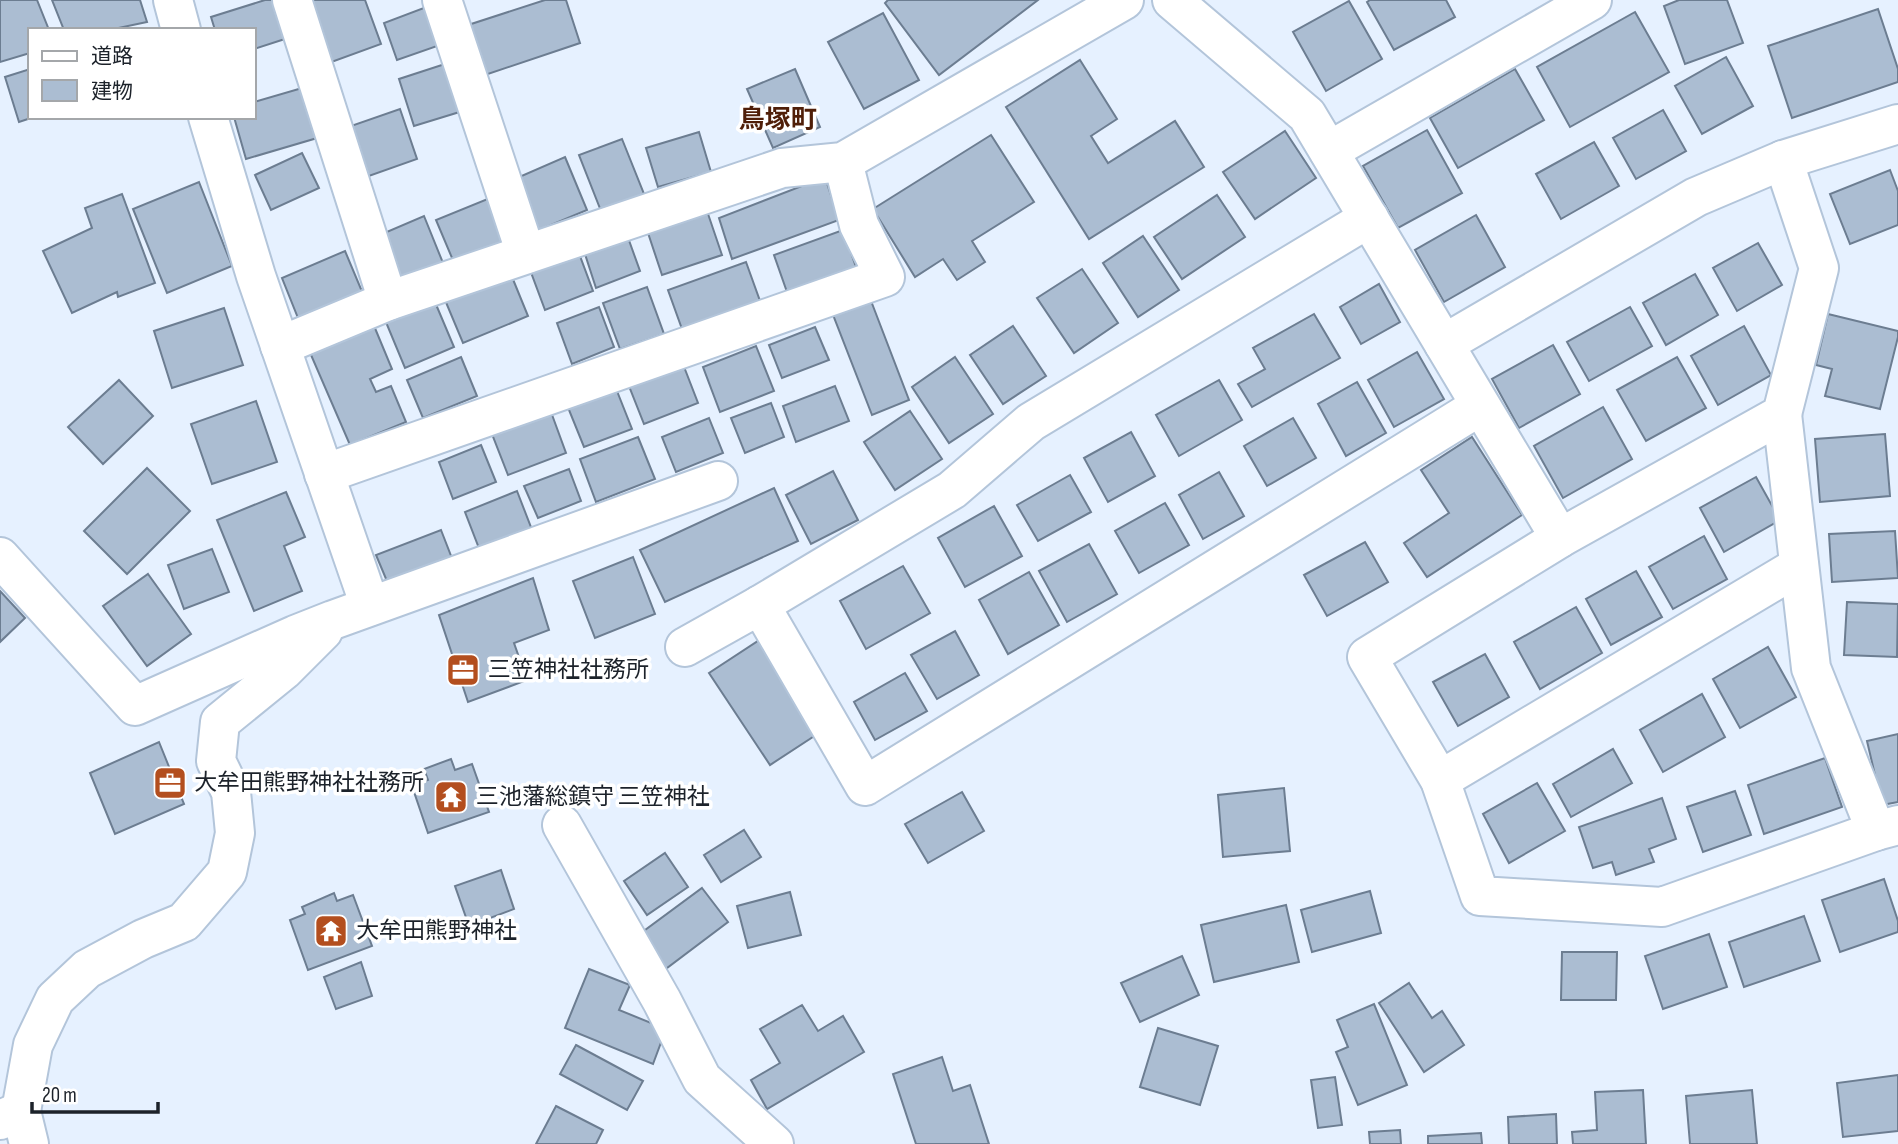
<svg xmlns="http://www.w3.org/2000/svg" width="1898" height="1144" viewBox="0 0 1898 1144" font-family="'Sofia Sans Condensed','Noto Sans JP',sans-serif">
<rect width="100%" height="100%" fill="#e6f1ff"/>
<g fill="#abbdd2" stroke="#6c7d91" stroke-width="2">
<polygon points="0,0 37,0 49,30 30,30 30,53 0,62"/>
<polygon points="52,0 140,0 147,22 109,30 64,30"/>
<polygon points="265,0 279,0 291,37 254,49 254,30 215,30 211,17"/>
<polygon points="302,0 365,0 381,44 326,64"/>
<polygon points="545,0 566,0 580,43 479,77 462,27"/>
<polygon points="888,0 1038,0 939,75 885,3"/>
<polygon points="1370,0 1446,0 1455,17 1394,50 1367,2"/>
<polygon points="1679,0 1727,0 1743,43 1685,64 1664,6"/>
<polygon points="1349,1 1382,59 1326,91 1293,32"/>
<polygon points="429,6 443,44 397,60 384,23"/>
<polygon points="1878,9 1898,69 1898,82 1792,118 1768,46"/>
<polygon points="1635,12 1669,72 1570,127 1537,67"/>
<polygon points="883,13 919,80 864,109 828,42"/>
<polygon points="1726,57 1753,106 1702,134 1675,86"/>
<polygon points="1080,60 1117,119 1091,136 1108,163 1175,121 1204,167 1089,239 1006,107"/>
<polygon points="451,62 466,110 414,126 399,79"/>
<polygon points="30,69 30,117 34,117 19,122 5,77"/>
<polygon points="795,69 820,127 773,148 747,89"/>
<polygon points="1515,69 1544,120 1458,168 1430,118"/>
<polygon points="309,86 324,136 246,159 234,117 254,117 254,102"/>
<polygon points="400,109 417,159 366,177 348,127"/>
<polygon points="1663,110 1686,151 1636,179 1613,138"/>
<polygon points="1427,130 1462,193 1398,228 1363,166"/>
<polygon points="1285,131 1316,178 1255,219 1223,172"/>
<polygon points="699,132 711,172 658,187 646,148"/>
<polygon points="991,135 1034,202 972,241 985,262 957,280 943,259 915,277 873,209"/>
<polygon points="622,139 644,194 601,211 579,155"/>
<polygon points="1594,142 1619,186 1561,219 1536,174"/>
<polygon points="302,153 319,188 271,210 255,175"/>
<polygon points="565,157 587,210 532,233 510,181"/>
<polygon points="1890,170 1898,191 1898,225 1850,244 1830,194"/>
<polygon points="825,177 839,220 732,259 719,218"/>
<polygon points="199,182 232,266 167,293 133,209"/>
<polygon points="122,194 155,283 118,297 117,292 72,313 43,251 92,228 85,208"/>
<polygon points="1217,195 1245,237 1182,279 1154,237"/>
<polygon points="490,198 508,243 455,265 436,220"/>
<polygon points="706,208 722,255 662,275 646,227"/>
<polygon points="1476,215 1505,267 1444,302 1415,250"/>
<polygon points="424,216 443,263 395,283 375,237"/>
<polygon points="843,230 856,267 787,292 774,255"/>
<polygon points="626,232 640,271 596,288 583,248"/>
<polygon points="1143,236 1179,290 1138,317 1103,263"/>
<polygon points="1758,243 1782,285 1737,311 1713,268"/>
<polygon points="577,248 593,291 545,310 529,267"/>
<polygon points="345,251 366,301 302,328 282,278"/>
<polygon points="746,262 760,301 682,329 668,290"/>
<polygon points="1082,269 1118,323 1074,353 1037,298"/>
<polygon points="510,272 528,316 463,343 445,300"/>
<polygon points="1695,274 1718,315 1666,345 1643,303"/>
<polygon points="1379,284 1400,322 1361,344 1340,307"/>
<polygon points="647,287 664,334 620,349 603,303"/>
<polygon points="868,293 909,400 872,415 830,307"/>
<polygon points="432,295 454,347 405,368 383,315"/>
<polygon points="599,307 614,347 572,364 557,323"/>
<polygon points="1630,307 1652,346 1589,381 1567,342"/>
<polygon points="224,308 243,365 172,388 154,331"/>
<polygon points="1314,314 1340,358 1252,407 1238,384 1265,369 1253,348"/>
<polygon points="1828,314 1898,331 1898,337 1880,409 1825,396 1832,369 1816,365"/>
<polygon points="372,321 392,369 370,379 376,392 391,386 406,422 350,445 308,348"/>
<polygon points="1013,326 1046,376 1003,404 970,355"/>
<polygon points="1744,326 1771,375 1718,405 1691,356"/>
<polygon points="815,327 829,360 782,378 769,345"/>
<polygon points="1553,345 1580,394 1519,428 1492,379"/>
<polygon points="756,346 774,391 720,412 703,367"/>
<polygon points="1417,352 1444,399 1394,427 1368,380"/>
<polygon points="461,357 477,396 423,418 407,380"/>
<polygon points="955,357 993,414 949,443 912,387"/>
<polygon points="1677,357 1706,408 1646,441 1617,390"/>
<polygon points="681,359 698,403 644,424 627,381"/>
<polygon points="119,380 153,416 103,464 68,427"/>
<polygon points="1219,380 1242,420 1179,456 1156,415"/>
<polygon points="1357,382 1386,433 1346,456 1318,404"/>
<polygon points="615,386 632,429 584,447 567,405"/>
<polygon points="835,386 849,421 796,442 783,406"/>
<polygon points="256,401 277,462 212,484 191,424"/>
<polygon points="771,403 784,437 745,453 731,418"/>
<polygon points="1603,407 1632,459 1563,498 1534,446"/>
<polygon points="910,411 942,459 895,490 864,442"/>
<polygon points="551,412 566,453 508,475 492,434"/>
<polygon points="709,418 723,453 676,472 662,437"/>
<polygon points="1293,418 1316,458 1267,486 1244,446"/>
<polygon points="1131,432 1155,476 1108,502 1084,458"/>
<polygon points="1885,434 1890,496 1820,502 1815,439"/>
<polygon points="638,437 655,479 596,502 580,459"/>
<polygon points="1472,437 1522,515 1427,577 1404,543 1449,513 1421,470"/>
<polygon points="481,445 496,482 453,499 439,462"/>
<polygon points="147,468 190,511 127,574 84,531"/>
<polygon points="569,469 581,501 538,518 524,486"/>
<polygon points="833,471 858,520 811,544 786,495"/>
<polygon points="1219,472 1244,516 1203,539 1179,495"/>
<polygon points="1070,475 1091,512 1038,541 1017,505"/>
<polygon points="1756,477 1780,520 1724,552 1700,508"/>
<polygon points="774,488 798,541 665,602 640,550"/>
<polygon points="517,491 534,535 482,556 465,512"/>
<polygon points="286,492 305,537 284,546 302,591 254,611 217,520"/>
<polygon points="1165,503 1189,545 1139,573 1115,531"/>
<polygon points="994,506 1022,556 965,587 938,538"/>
<polygon points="441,530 453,561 389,586 376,555"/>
<polygon points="1895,531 1898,578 1832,582 1829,534"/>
<polygon points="1704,536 1727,579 1673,609 1649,567"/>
<polygon points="1365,542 1388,582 1327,616 1304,575"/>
<polygon points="1089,544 1117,594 1067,622 1039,571"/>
<polygon points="212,549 229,592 184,609 168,565"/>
<polygon points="633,557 655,614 595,638 573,581"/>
<polygon points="903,566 930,613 866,649 840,601"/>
<polygon points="1636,571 1662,617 1611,645 1586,599"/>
<polygon points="1029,572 1059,625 1008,654 979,600"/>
<polygon points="148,574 191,634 147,666 103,606"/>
<polygon points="533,578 549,630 514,643 527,680 468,702 439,615"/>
<polygon points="0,591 25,618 0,642"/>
<polygon points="1847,602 1898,604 1897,657 1844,655"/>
<polygon points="1576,607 1602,653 1540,689 1514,642"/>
<polygon points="955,631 979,675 937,699 911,655"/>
<polygon points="761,639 822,731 770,765 709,673"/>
<polygon points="1768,647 1796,697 1740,728 1713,679"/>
<polygon points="1485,654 1509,697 1458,726 1433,682"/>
<polygon points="905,673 927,711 875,740 854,702"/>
<polygon points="1702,694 1725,737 1663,772 1640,730"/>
<polygon points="1898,734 1898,802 1882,805 1867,741"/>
<polygon points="159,742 184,804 115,834 90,773"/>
<polygon points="1613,749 1632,783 1571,817 1553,784"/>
<polygon points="1825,758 1842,807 1764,834 1748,785"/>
<polygon points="451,759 455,770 472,764 489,812 428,833 412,786 428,780 424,769"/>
<polygon points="1537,783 1565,831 1509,863 1483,814"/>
<polygon points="1284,788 1290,851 1223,857 1218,795"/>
<polygon points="1735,791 1751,835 1703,852 1687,807"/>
<polygon points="962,792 984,831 928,863 905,824"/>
<polygon points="1662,798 1676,839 1649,849 1654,862 1616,875 1612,862 1593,868 1579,827"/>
<polygon points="744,830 761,857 721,882 704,855"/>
<polygon points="665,853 688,887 647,915 624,881"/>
<polygon points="501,870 514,909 469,926 455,886"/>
<polygon points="1884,879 1898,921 1898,932 1840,952 1822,900"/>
<polygon points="702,888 728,922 663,971 637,936"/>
<polygon points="1370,891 1381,933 1312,952 1301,910"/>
<polygon points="790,892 801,935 748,948 737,906"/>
<polygon points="334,893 337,901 353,895 372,946 308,970 290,920 305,914 302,907"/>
<polygon points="1286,905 1299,962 1214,982 1201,925"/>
<polygon points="1804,916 1820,961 1744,987 1729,942"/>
<polygon points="1709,934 1727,987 1663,1009 1645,956"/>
<polygon points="1562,952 1617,952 1616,1000 1561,1000"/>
<polygon points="1182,956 1199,995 1140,1022 1121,983"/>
<polygon points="361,962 372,996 336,1009 324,977"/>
<polygon points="589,969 630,985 619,1010 666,1029 653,1064 565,1028"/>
<polygon points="1409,983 1432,1018 1442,1011 1464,1045 1424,1072 1379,1003"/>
<polygon points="1374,1004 1407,1085 1358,1105 1336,1052 1348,1047 1337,1020"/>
<polygon points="802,1005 818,1031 843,1016 864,1052 767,1109 751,1080 780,1063 760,1029"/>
<polygon points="1158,1028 1218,1046 1200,1105 1140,1087"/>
<polygon points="576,1045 643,1081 627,1110 560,1074"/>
<polygon points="942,1057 953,1091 970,1085 989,1144 916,1144 893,1074"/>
<polygon points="1898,1075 1898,1131 1843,1137 1837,1083"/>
<polygon points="1335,1077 1342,1125 1318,1128 1311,1080"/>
<polygon points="1643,1090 1646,1144 1573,1144 1572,1132 1597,1130 1595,1092"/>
<polygon points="1752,1090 1757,1144 1690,1144 1686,1096"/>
<polygon points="556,1106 603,1130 596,1144 536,1144"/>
<polygon points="1556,1114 1557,1144 1509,1144 1508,1117"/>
<polygon points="1400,1130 1401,1144 1370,1144 1369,1132"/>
<polygon points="1481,1133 1482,1144 1428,1144 1428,1136"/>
</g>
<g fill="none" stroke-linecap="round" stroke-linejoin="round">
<defs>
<g id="minor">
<polyline points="173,0 181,30"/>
<polyline points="292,0 388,301"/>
<polyline points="442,0 526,254"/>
<polyline points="1172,0 1307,115 1560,538"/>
<polyline points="208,117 256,276 370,606"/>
<polyline points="1898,124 1783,160 1819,268 1782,414 1560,538 1367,657 1440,780 1480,896 1662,907 1876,831 1898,825"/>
<polyline points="1329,151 1592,0"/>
<polyline points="1444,344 1696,197 1783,160"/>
<polyline points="280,346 388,301 782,168 843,162 1124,0"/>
<polyline points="1782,414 1811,668 1876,831"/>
<polyline points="324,474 885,277 859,225 843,162"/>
<polyline points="0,557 135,706 295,635 333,620 718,481"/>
<polyline points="760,605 865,786 1480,406"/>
<polyline points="685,647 760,605 952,490 1031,422 1369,218"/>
<polyline points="1440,780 1799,566"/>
<polyline points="562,825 662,1001 702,1079 774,1144"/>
<polyline points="21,1111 33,1045 55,999 87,969 143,939 184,922 227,872 235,833 231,792 216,761 220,722 284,670 323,631"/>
<polyline points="0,1120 21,1111 29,1144"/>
</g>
</defs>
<use href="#minor" stroke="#b3c5da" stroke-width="42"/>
<use href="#minor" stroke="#fff" stroke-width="38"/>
</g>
<defs>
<symbol id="office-square" viewBox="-11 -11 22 22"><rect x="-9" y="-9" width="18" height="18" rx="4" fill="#b34e1e" stroke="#fff"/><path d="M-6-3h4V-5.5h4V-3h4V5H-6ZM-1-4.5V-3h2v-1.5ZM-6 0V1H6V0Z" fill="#fff"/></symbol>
<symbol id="temple-square" viewBox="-11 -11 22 22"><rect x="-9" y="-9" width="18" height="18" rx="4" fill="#b34e1e" stroke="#fff"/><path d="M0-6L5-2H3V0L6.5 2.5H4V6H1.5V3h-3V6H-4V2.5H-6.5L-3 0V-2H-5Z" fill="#fff"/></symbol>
</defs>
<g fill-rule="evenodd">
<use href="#office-square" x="444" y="651" width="38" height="38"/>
<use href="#office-square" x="151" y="764" width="38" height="38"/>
<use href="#temple-square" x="432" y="778" width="38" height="38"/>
<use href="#temple-square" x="312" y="912" width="38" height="38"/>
</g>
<g text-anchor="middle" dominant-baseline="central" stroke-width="7" stroke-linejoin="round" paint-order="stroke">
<g font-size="23" fill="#1c222a" stroke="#fff" text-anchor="start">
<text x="488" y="670">三笠神社社務所</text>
<text x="194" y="783">大牟田熊野神社社務所</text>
<text x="476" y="797">三池藩総鎮守 三笠神社</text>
<text x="356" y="931">大牟田熊野神社</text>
</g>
<g font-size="26" font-weight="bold" fill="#4f1e08" stroke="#fff">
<text x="778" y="120">鳥塚町</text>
</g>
</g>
<rect x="28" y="28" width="228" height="91" fill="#ffffff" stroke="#a4a7aa" stroke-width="2"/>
<rect x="42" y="51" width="35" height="10" fill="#ffffff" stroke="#a4a7aa" stroke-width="2"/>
<text x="91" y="63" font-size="21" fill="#1c222a">道路</text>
<rect x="42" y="80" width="35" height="21" fill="#abbdd2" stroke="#a4a7aa" stroke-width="2"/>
<text x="91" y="98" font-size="21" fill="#1c222a">建物</text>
<path d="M32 1102v10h126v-10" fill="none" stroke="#1c222a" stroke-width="3.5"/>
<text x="42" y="1102" font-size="21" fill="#1c222a" stroke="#ffffff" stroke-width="5" paint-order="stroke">20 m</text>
</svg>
